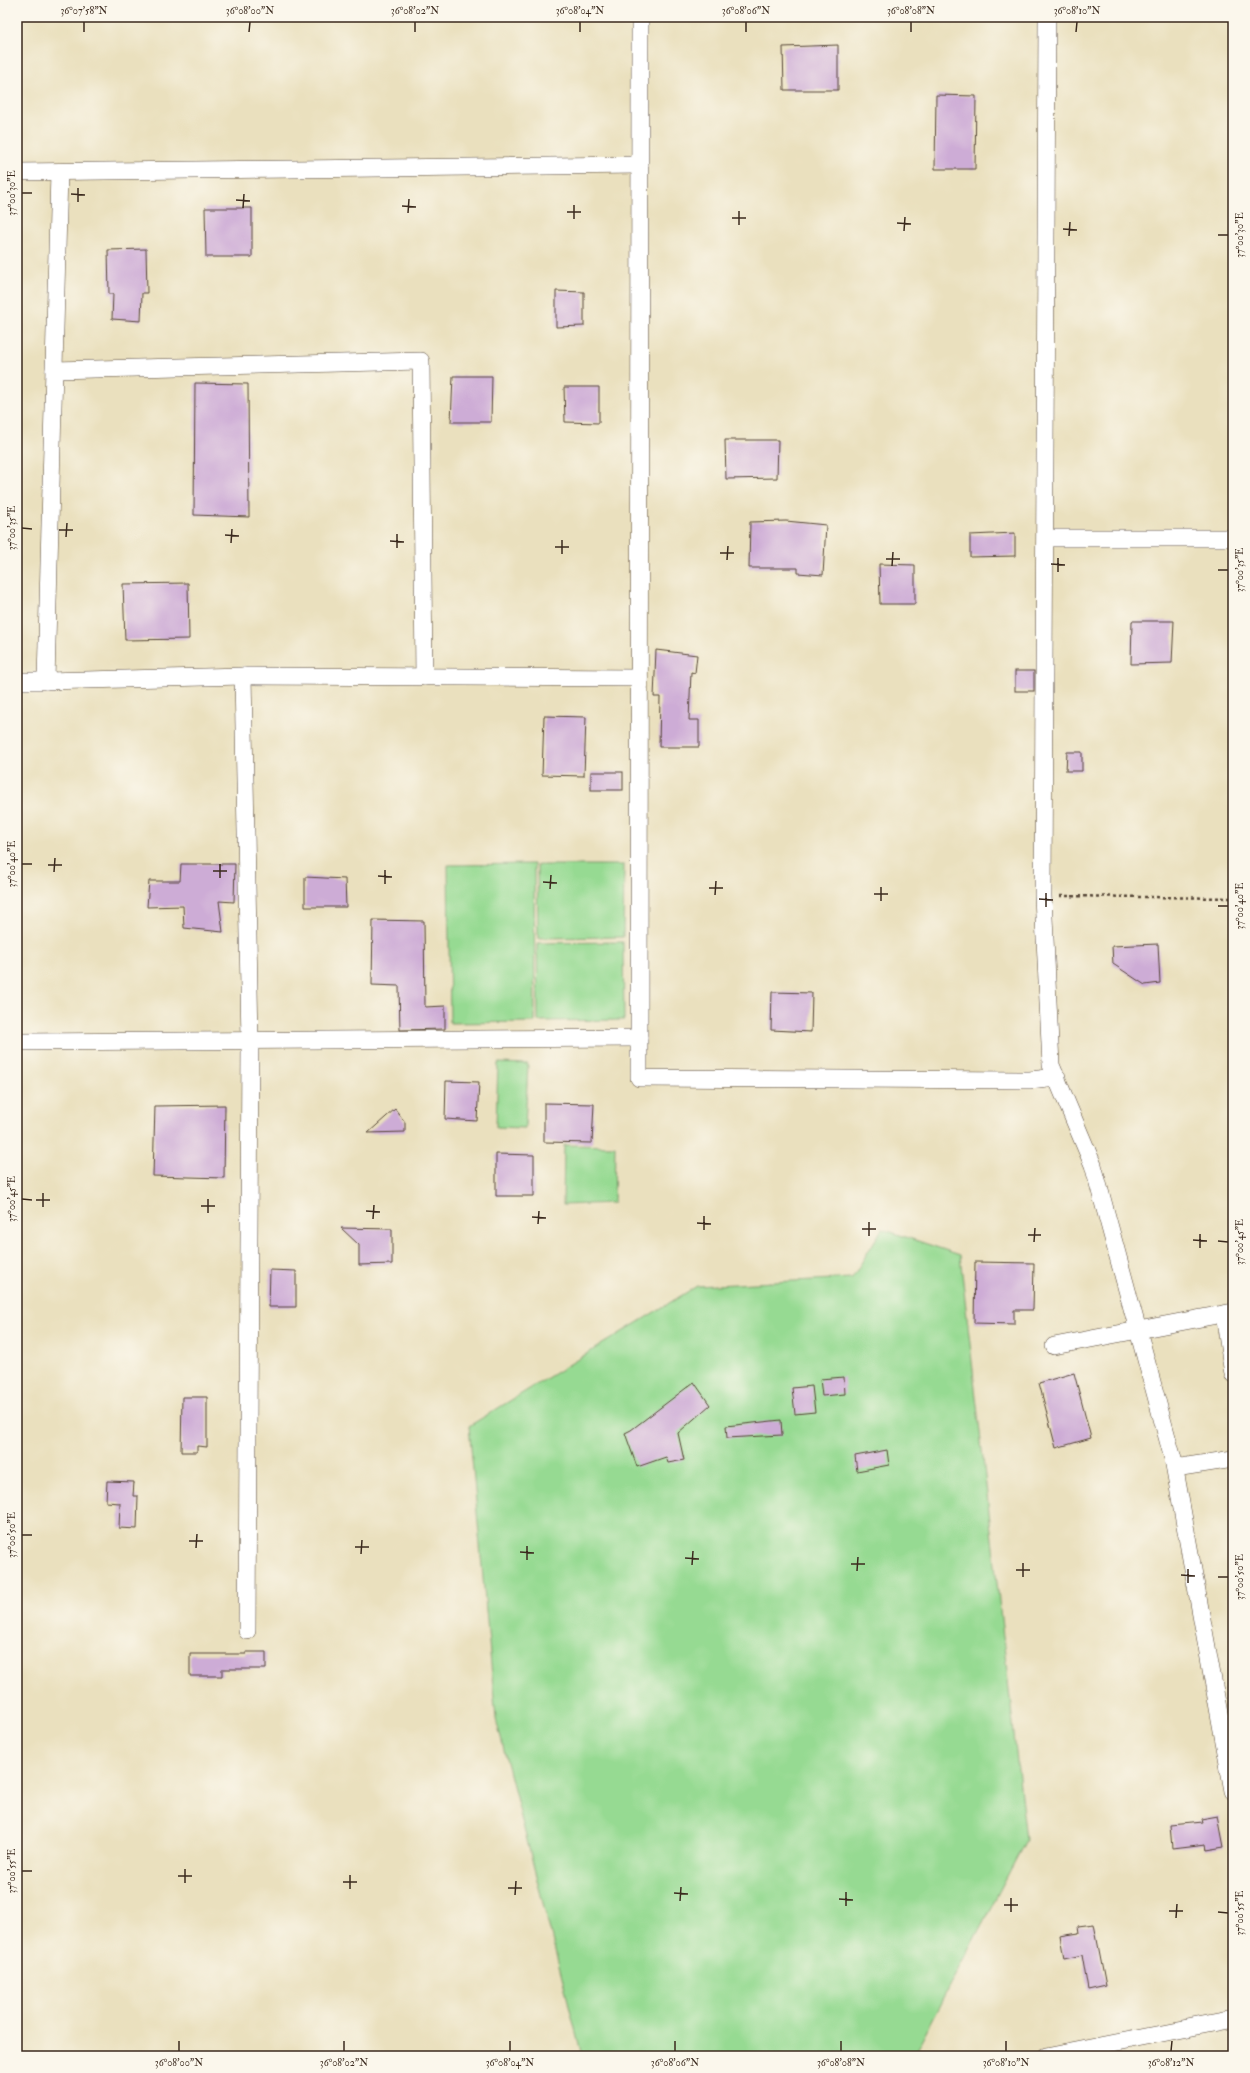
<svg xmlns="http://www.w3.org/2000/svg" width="1250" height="2073" viewBox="0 0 1250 2073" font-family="'IM FELL Double Pica',serif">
<rect width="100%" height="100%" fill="#fbf7ec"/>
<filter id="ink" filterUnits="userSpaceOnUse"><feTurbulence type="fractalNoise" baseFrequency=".025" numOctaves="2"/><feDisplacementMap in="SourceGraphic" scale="8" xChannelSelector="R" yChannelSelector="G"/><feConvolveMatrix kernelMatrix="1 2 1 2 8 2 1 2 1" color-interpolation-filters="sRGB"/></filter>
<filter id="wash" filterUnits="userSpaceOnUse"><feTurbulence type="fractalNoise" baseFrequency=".012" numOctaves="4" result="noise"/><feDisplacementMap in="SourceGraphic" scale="16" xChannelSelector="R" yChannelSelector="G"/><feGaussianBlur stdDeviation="0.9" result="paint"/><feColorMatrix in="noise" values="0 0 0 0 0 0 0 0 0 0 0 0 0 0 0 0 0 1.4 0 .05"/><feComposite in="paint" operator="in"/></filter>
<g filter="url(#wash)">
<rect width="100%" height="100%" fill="#eae0be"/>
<g fill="#96da92" stroke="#688258">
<polygon points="534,864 535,1022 450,1023 448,865"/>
<polygon points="537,865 624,865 623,937 538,938"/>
<polygon points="623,942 624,1020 538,1021 537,943"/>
<polygon points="498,1063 528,1064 525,1128 496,1127"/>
<polygon points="564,1145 615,1146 614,1203 563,1205"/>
<polygon points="882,1229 960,1255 1026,1840 913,2056 582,2056 496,1719 469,1426 697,1286 852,1278"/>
</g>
<g id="blocks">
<g fill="#cdacd6">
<polygon points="838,45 838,90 784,90 783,47"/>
<polygon points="936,95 976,96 975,169 935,169"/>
<polygon points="205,208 252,208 252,257 206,257"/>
<polygon points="146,249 147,293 142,293 141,321 112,319 113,294 109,294 108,250"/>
<polygon points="556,291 584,292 584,326 556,327"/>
<polygon points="453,376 492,376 491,422 451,422"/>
<polygon points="195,383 248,384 249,517 194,515"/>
<polygon points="564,387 599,387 599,423 565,422"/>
<polygon points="725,440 778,440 777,478 726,479"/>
<polygon points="786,521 826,525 823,575 798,573 798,568 749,568 750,522"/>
<polygon points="1015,533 1015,556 970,557 970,535"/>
<polygon points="879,564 915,565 915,604 880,604"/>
<polygon points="188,583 189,639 125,640 123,584"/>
<polygon points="1132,621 1174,621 1172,663 1131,664"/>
<polygon points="656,650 697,655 695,673 691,672 689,720 699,720 699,747 659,747 660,697 654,697"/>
<rect x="1015" y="671" width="19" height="20"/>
<polygon points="544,716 586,717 584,776 542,775"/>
<polygon points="1067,752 1082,752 1082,771 1066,771"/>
<rect x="591" y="772" width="32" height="18"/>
<polygon points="181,864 235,864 234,902 219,901 223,932 184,928 183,906 147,907 149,881 180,881"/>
<polygon points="305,877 345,879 346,907 305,907"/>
<polygon points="373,920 424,921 425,1007 445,1006 445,1029 400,1030 399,986 372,985"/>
<polygon points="1158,944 1160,983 1145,985 1113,964 1112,946"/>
<polygon points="772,992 812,993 811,1032 771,1030"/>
<polygon points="446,1081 479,1082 477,1121 445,1119"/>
<polygon points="544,1103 594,1104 592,1143 544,1142"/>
<polygon points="225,1105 224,1178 153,1176 155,1106"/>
<polygon points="395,1109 405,1122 405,1132 368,1133"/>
<polygon points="496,1154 534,1155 534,1196 496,1196"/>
<polygon points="341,1228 392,1229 392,1264 359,1265 359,1245"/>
<polygon points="975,1262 1034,1263 1033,1310 1014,1310 1014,1324 974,1323"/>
<polygon points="270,1270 296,1271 296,1307 269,1307"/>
<polygon points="1074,1373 1091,1438 1056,1448 1039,1383"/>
<polygon points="844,1377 845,1394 822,1396 820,1379"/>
<polygon points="694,1382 710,1405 678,1433 684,1460 668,1463 666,1457 637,1467 625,1433 631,1430"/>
<polygon points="812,1386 815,1412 795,1414 792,1388"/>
<polygon points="182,1397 207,1397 207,1447 197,1446 197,1452 181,1452"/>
<polygon points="781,1420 782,1435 727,1438 726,1426"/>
<polygon points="887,1450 889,1465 857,1471 855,1456"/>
<polygon points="107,1481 134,1482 133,1496 138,1496 137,1529 119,1528 120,1503 106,1502"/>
<polygon points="246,1652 266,1652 266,1669 222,1669 222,1676 190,1676 190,1654 246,1654"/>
<polygon points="1218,1816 1224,1847 1206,1850 1205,1844 1172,1848 1170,1825 1202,1822 1201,1819"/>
<polygon points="1094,1924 1106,1986 1088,1990 1082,1955 1064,1959 1060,1936 1079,1933 1078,1926"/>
</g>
</g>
</g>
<g filter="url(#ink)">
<use href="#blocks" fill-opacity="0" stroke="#554536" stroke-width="1"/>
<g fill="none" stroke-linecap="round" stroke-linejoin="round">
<defs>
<g id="minor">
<polyline points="640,17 639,1078 1030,1080 1057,1077"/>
<polyline points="1047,17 1043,896 1051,1065 1093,1165 1173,1459 1233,1791"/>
<polyline points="17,172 640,165"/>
<polyline points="59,172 46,681 243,676 639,678"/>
<polyline points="54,370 421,361 424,677"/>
<polyline points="1046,538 1233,538"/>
<polyline points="243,676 250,1040 247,1631"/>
<polyline points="17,681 46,681"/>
<polyline points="17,1042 639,1038"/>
<polyline points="1224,1314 1233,1374"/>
<polyline points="1054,1346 1233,1312"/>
<polyline points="1175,1468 1233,1459"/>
<polyline points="1046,2056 1233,2019"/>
</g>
</defs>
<use href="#minor" stroke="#554536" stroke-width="18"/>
<polyline stroke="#554536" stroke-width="2.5" stroke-dasharray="3 3" stroke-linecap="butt" points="1060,896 1233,898"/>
<use href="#minor" stroke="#fff" stroke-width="17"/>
</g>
</g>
<path fill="none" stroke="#3b2a1e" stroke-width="1.5" d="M84,32V22M249,32L250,22M415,32V22M580,32V22M746,32V22M911,32V22M1076,32L1077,22M22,193H32M71,194L85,195M236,200L250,201M78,202V188M402,206L416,207M243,208L244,194M567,212H581M408,213L409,199M732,218H746M574,219V205M897,223L911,224M739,225V211M1063,229L1077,230M904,231L905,217M1218,235H1228M1069,236L1070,222M22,528L32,529M59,530H73M225,535L239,536M66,537L67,523M390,541L404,542M231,543L232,529M555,547H569M397,548V534M720,553H734M562,554V540M886,559H900M727,560L728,546M1051,564L1065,565M892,566L893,552M1218,570H1228M1058,572V558M22,864H32M48,865H62M213,871H227M54,872L55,858M378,876L392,877M220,878V864M543,882L557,883M385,884V870M709,888H723M550,889L551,875M874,894H888M715,895L716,881M1039,899L1053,900M881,901V887M1218,906H1228M1046,907V893M22,1199L32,1200M36,1200H50M201,1206H215M43,1207V1193M366,1211L380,1212M208,1213V1199M532,1217L546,1218M373,1219L374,1205M697,1223L711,1224M538,1224L539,1211M862,1229H876M704,1230V1216M1028,1235H1041M869,1236V1222M1193,1240L1207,1241M1218,1241L1228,1242M1034,1242L1035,1228M1200,1248V1234M22,1535H32M189,1541H203M355,1547H369M196,1548L197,1534M520,1552L534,1553M361,1554L362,1540M685,1558L699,1559M527,1560V1546M851,1564H865M692,1565L693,1551M1016,1570H1030M857,1571L858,1557M1181,1575L1195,1576M1023,1577V1563M1218,1577H1228M1188,1583V1569M22,1871H32M178,1876H192M343,1882H357M185,1883V1869M508,1888H522M350,1889V1875M674,1893L688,1894M515,1895L516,1881M839,1899L853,1900M680,1901L681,1887M1004,1905H1018M846,1906V1892M1169,1911H1183M1011,1912V1898M1218,1912L1228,1913M1176,1918L1177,1904M179,2051V2041M344,2051V2041M510,2051V2041M675,2051V2041M841,2051V2041M1006,2051V2041M1171,2051L1172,2041"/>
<rect width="1250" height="2073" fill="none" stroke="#fbf7ec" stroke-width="44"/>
<rect x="22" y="22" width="1206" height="2029" fill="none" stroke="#3b2a1e" stroke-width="1.5"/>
<g font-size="10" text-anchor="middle" fill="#3b2a1e">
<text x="84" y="14">36°07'58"N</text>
<text x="250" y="14">36°08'00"N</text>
<text x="415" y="14">36°08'02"N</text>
<text x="580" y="14">36°08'04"N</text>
<text x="746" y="14">36°08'06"N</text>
<text x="911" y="14">36°08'08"N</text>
<text x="1077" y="14">36°08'10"N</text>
<text transform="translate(11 193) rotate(-90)" y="4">37°00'30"E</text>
<text transform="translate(1239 235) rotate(-90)" y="4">37°00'30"E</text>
<text transform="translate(11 528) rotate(-90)" y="4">37°00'35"E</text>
<text transform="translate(1239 570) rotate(-90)" y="4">37°00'35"E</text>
<text transform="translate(11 864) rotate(-90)" y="4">37°00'40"E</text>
<text transform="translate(1239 906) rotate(-90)" y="4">37°00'40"E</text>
<text transform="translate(11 1199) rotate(-90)" y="4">37°00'45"E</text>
<text transform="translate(1239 1242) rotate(-90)" y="4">37°00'45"E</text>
<text transform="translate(11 1535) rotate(-90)" y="4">37°00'50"E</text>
<text transform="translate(1239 1577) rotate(-90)" y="4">37°00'50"E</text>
<text transform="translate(11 1871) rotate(-90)" y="4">37°00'55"E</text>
<text transform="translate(1239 1913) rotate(-90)" y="4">37°00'55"E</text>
<text x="179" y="2066">36°08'00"N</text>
<text x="344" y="2066">36°08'02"N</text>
<text x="510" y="2066">36°08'04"N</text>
<text x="675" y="2066">36°08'06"N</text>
<text x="841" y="2066">36°08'08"N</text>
<text x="1006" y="2066">36°08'10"N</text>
<text x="1171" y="2066">36°08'12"N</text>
</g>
</svg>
